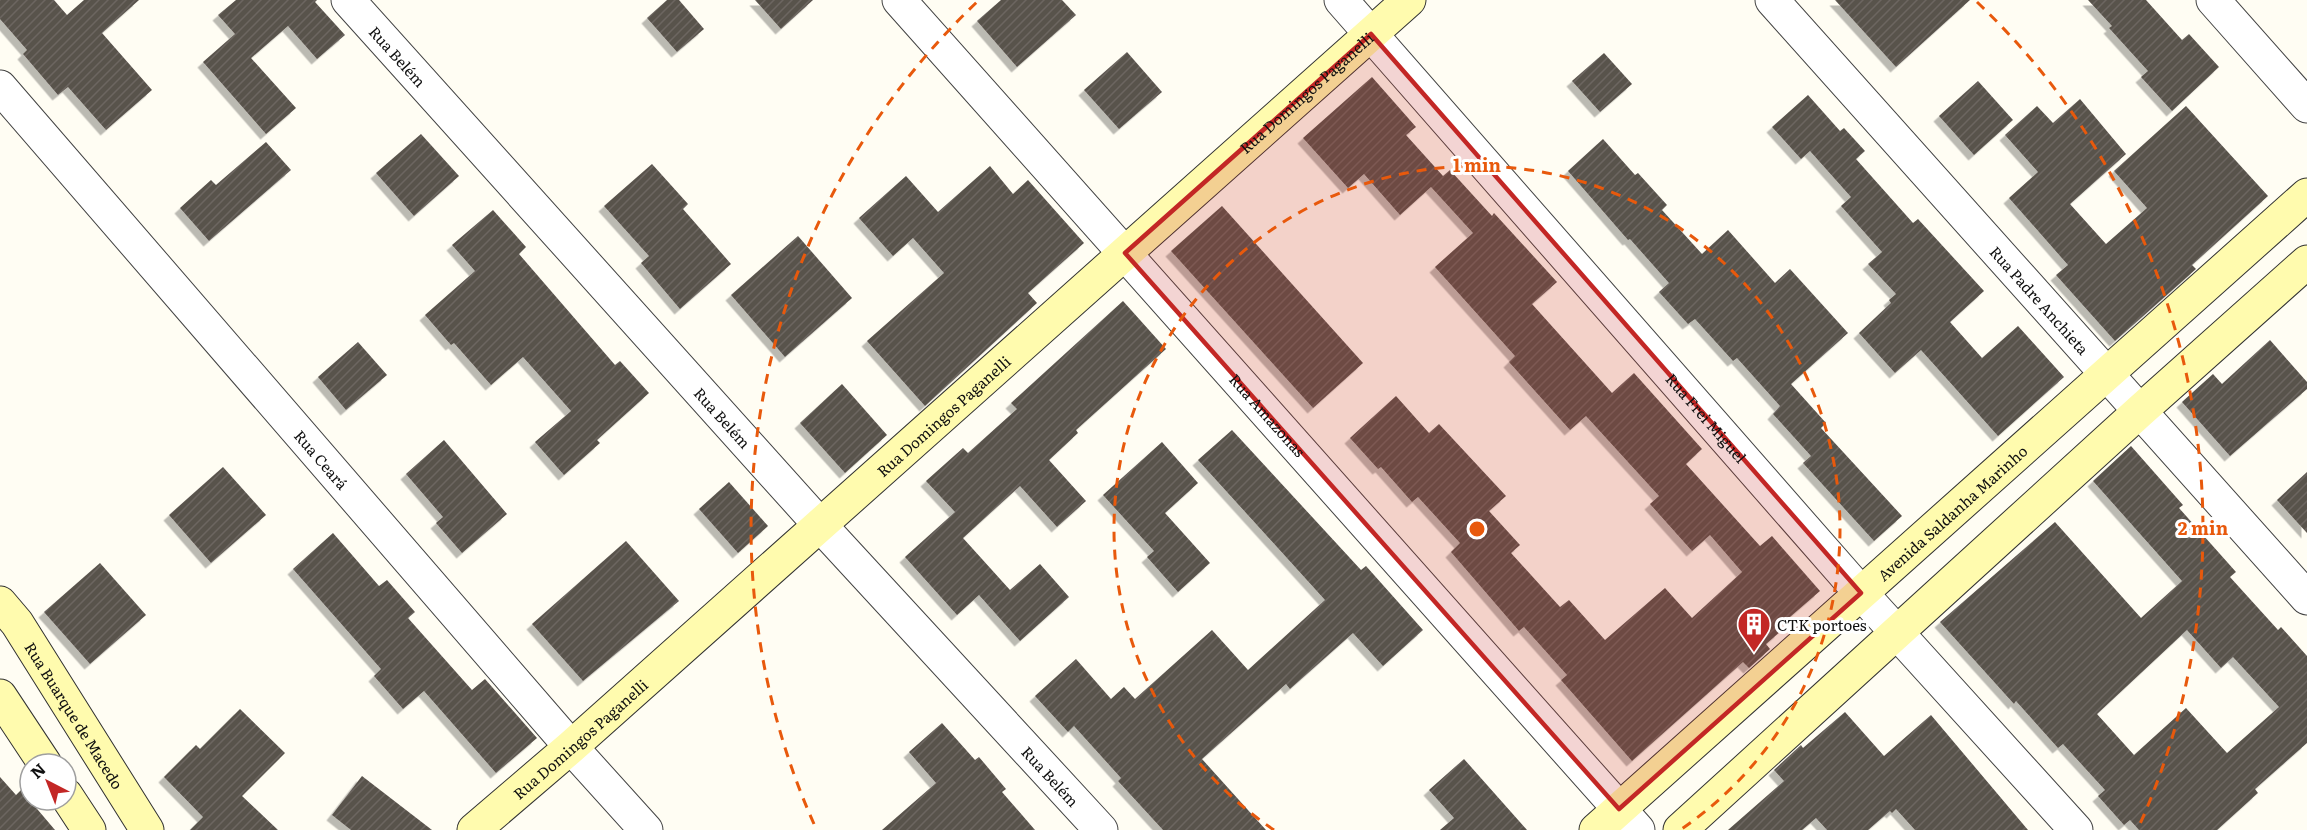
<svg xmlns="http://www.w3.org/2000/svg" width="2307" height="830" viewBox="0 0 2307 830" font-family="Literata,serif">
<defs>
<pattern id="building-hatch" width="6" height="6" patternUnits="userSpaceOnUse" patternTransform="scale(1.5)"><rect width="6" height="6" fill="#59524c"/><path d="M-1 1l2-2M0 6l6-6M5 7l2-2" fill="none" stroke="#6c6661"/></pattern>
<filter id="shadow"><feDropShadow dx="-5.5" dy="5.5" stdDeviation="0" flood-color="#0004"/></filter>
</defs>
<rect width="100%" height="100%" fill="#fffdf3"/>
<g fill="url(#building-hatch)" fill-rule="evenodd" filter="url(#shadow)">
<polygon points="0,0 54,0 67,15 84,0 139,0 102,33 152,90 106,130 68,87 58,95 23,54 27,50 0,19"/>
<polygon points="236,0 317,0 315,2 345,35 317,59 288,26 251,58 296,108 266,134 203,62 235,34 218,15"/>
<polygon points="667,0 679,0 704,29 677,52 647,18"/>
<polygon points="755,0 813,0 781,29"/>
<polygon points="1001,0 1062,0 1076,15 1017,67 977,21"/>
<polygon points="1835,0 1970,0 1896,67"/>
<polygon points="2088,0 2146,0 2182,40 2189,34 2219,67 2172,111 2141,77 2148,71 2109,28 2112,26"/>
<polygon points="1127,52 1162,92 1119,129 1084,90"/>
<polygon points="1604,53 1632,84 1600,112 1572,81"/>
<polygon points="1372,77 1416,127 1406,135 1443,176 1450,170 1492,216 1494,213 1557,282 1532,304 1612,393 1634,373 1702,449 1686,464 1760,546 1772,536 1820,591 1777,628 1780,632 1766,644 1770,649 1749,668 1743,662 1632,761 1561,680 1567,675 1524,627 1519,631 1451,552 1460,543 1418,497 1412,502 1381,467 1378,469 1350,438 1396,396 1429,433 1439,424 1506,496 1489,511 1520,545 1511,553 1560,607 1569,600 1605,640 1665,588 1692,618 1742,572 1710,535 1692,551 1650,504 1659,496 1586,416 1570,430 1509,362 1515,356 1435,267 1473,233 1431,187 1400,215 1364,174 1348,188 1303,138"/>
<polygon points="1978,81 2013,120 1974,155 1939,116"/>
<polygon points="1808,95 1840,131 1844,128 1865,151 1856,159 1913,223 1918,219 1984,291 1950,322 1982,358 2018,326 2064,377 1998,436 1921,350 1895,373 1859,333 1891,303 1889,300 1896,294 1868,264 1882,252 1841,206 1851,197 1810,151 1801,159 1772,127"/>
<polygon points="2080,99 2126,154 2070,204 2106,244 2147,208 2114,171 2186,106 2268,196 2192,265 2196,269 2115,341 2056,275 2068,265 2009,198 2038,172 2005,135 2037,106 2053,123"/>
<polygon points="421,134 459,176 414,216 376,173"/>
<polygon points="1603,139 1635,175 1638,173 1667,205 1662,210 1702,254 1728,230 1775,283 1790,269 1848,333 1791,384 1826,423 1821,428 1902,516 1874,541 1803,463 1811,456 1773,414 1780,406 1737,358 1733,361 1695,319 1688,324 1659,292 1669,283 1630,239 1628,240 1568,171"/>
<polygon points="266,142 291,170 209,241 180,208 211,180 216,185"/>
<polygon points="652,164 688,204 683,209 731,264 680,309 641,263 649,256 604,206"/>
<polygon points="990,166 1013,194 1028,180 1084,243 1028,293 1037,303 925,406 867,341 944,273 913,238 893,256 859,218 906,176 938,212"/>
<polygon points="1222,206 1363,363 1313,408 1171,251"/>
<polygon points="493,210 526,247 519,254 615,365 620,361 649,393 597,440 600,443 564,475 535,442 571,411 523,357 491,385 454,343 451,345 425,315 475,271 452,245"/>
<polygon points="798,236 852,298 785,357 731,295"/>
<polygon points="1123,301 1166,349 1076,430 1078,433 1049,460 1086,501 1057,527 1020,486 963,538 1010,590 1040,564 1069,597 1020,641 979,595 957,615 905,557 955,512 926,481 963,448 968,453 1017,409 1011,403"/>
<polygon points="2270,340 2307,382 2307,389 2230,456 2182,402 2213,374 2222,384"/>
<polygon points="358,342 387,375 346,410 318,377"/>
<polygon points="842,384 887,435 845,473 800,423"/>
<polygon points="1232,430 1361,570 1366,566 1423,630 1383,666 1353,633 1290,689 1286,684 1202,759 1266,830 1163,830 1118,781 1121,778 1074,726 1068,732 1035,696 1076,659 1111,699 1124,687 1135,699 1212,630 1248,670 1325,600 1198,460"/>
<polygon points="444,440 507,514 462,553 436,523 443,517 406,474"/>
<polygon points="1162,442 1198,483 1165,513 1210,563 1178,592 1147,557 1154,551 1103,495"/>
<path d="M2131,446L2183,505L2179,508L2236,572L2230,577L2278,630L2281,627L2307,656V743L2255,789L2258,793L2217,830H2139L2130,820L2124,825L2098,796L2105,790L2063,744L2058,748L2016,701L2014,704L1940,622L2055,522L2141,618L2182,581L2093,481ZM2187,630L2221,668L2233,657L2279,707L2227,753L2186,708L2134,755L2097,714Z"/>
<polygon points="223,467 266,515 211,563 169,515"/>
<polygon points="2307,472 2307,533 2277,500"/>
<polygon points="729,482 768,526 738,553 699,509"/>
<polygon points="333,533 379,586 387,580 415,612 408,618 472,690 485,679 537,738 496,773 424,691 403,709 374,676 381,669 293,569"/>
<polygon points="626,541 679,601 583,681 532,624"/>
<polygon points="100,563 146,615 90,664 44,612"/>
<polygon points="240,709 285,753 242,796 278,830 190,830 203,817 164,777 196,745 200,749"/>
<polygon points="1845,712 1884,756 1931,715 2028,830 1915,830 1896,809 1892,813 1890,811 1868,830 1827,830 1816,818 1802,830 1728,830 1784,781 1774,770 1801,745 1803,748"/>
<polygon points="942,723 975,760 979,757 1006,789 1002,792 1035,830 882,830 936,783 909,752"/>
<polygon points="1464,759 1527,830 1440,830 1454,818 1429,790"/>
<polygon points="362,776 432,830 351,830 332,815"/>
<polygon points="0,777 16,795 21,790 55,830 0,830"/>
</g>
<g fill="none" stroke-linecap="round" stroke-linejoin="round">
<defs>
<g id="street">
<path id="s1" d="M348,0L820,525L1101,830"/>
<path id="s2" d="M899,0L1638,830"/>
<path id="s3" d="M1341,0L1861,593L2076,830"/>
<path id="s4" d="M1772,0L2307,598"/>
<polyline points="2213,0 2307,106"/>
<path id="s5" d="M0,87L571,747L646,830"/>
</g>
<g id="secondary">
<path id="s6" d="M0,603L17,623L147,830"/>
<polyline points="0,696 45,764"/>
<polyline points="66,795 89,830"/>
<path id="s7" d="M474,830L571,747L1409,0"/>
<path id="s8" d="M1596,830L2307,195"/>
<polyline points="1680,830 2140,411 2307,262"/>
</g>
</defs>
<use href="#street" stroke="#434343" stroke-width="35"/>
<use href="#secondary" stroke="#323232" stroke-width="35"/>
<use href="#street" stroke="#fff" stroke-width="33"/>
<use href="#secondary" stroke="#fffbae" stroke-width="33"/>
</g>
<path fill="#c32725" fill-opacity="0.2" stroke="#c32725" stroke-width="4.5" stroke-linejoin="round" d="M1371,34L1861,593L1619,809L1125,253Z"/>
<g fill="none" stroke="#e8590c" stroke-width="3" stroke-dasharray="10 8">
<path d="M1274 830A363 363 0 1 1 1680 830"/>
<path d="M814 824A726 726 0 0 1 977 2M1977 2A726 726 0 0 1 2140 824"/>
</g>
<defs>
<symbol id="building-pin" viewBox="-11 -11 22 30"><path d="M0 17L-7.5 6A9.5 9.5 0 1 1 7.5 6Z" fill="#c32725" stroke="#fff"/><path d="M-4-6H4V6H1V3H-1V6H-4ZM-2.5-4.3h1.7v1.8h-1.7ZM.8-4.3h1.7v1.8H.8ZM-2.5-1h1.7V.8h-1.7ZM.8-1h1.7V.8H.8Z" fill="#fff"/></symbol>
</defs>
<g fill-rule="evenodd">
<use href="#building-pin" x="1735" y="605" width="38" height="52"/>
</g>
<g text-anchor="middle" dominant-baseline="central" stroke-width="6" stroke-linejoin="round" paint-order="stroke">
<g font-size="15" fill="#101010" stroke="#fff">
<text stroke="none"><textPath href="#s1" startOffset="75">Rua Belém</textPath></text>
<text stroke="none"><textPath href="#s7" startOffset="1112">Rua Domingos Paganelli</textPath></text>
<text stroke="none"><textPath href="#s4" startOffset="402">Rua Padre Anchieta</textPath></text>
<text stroke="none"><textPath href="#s2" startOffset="555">Rua Amazonas</textPath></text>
<text stroke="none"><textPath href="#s7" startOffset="626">Rua Domingos Paganelli</textPath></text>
<text stroke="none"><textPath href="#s1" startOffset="561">Rua Belém</textPath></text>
<text stroke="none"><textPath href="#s3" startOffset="555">Rua Frei Miguel</textPath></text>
<text stroke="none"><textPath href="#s5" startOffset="492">Rua Ceará</textPath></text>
<text stroke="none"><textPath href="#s8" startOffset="477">Avenida Saldanha Marinho</textPath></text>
<text stroke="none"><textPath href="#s6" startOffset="135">Rua Buarque de Macedo</textPath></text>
<text stroke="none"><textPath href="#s7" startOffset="140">Rua Domingos Paganelli</textPath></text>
<text stroke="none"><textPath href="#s1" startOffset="1047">Rua Belém</textPath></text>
</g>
<g font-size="15" fill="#101010" stroke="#fff" text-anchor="start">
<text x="1777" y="624">CTK portoes</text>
</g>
</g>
<circle cx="1477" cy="529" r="9" fill="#e8590c" stroke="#fff" stroke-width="3"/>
<g font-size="18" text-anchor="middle" font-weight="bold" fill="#e8590c" stroke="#fff" stroke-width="6" stroke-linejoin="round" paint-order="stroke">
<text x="1477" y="172">1 min</text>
<text x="2203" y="535">2 min</text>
</g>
<g transform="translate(48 782) rotate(318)"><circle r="28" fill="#ffffff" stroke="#9f9f9f" stroke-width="1.5"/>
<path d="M0-4.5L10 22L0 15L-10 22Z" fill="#c32725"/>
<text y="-9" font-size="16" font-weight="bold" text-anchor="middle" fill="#101010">N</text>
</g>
</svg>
